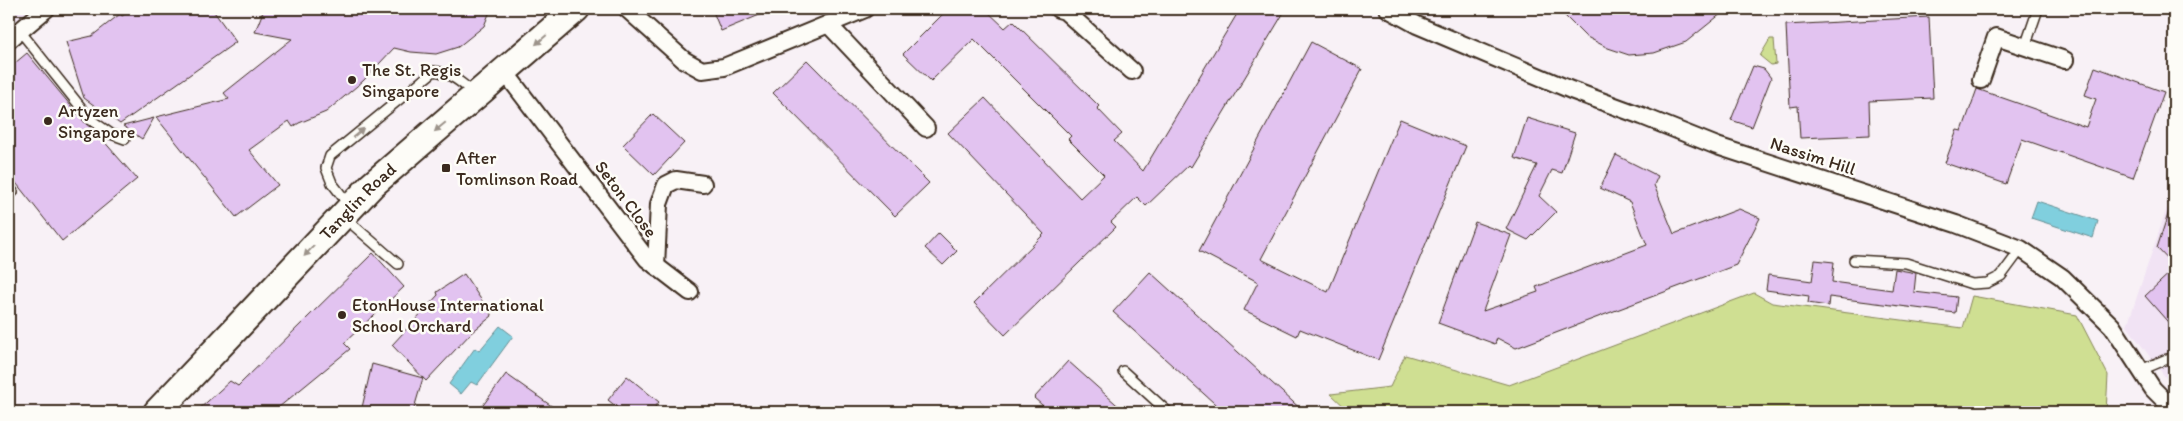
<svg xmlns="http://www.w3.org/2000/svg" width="2183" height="421" viewBox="0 0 2183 421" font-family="Itim,sans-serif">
<rect width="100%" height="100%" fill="#f8f1f6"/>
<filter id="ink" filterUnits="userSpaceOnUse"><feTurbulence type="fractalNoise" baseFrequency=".02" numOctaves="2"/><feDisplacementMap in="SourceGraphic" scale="10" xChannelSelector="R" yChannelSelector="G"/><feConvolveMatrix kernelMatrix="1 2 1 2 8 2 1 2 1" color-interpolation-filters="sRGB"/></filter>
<g filter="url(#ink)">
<g fill="#f1e3f4">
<polygon points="9,9 30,9 9,26"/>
<polygon points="2174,187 2174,389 2127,326"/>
</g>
<g fill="#cfdf92" stroke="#858458">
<polygon points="1770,39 1774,39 1776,64 1771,65 1760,56"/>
<polygon points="1754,293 1772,303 1963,328 1972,296 2077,315 2108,375 2106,412 1350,412 1331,394 1390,387 1405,355 1509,385"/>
</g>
<g fill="#80cfde" stroke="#648d91">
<polygon points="2037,201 2098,221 2093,238 2031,218"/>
<polygon points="500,326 513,336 477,385 471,382 461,394 449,384 475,348 479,351"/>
</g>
<g fill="#e2c3f0" stroke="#3b2a1e">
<polygon points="133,9 212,9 236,42 120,124 84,98 66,42 92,36 120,14 122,16"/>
<polygon points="264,9 491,9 484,26 458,47 436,54 411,52 394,48 363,81 326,112 299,123 293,127 289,121 249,150 278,185 236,217 156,117 229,99 224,93 292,39 255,32"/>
<polygon points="712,9 774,9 721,31"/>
<polygon points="948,9 985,9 1005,28 1013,21 1099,106 1097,108 1122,134 1114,141 1143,171 1240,9 1286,9 1191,167 1189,165 1146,206 1137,197 1111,222 1116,227 1005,335 974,303 1044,234 948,133 985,98 1080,198 1104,175 1068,139 1071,136 974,39 931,81 903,54"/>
<polygon points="1558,9 1727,9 1686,42 1654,53 1629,55 1608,48 1585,36"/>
<polygon points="1929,17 1933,98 1869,101 1870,135 1800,138 1798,106 1790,107 1786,25"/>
<polygon points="1311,42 1362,69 1261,259 1328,292 1400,119 1466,146 1378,360 1300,329 1297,336 1244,310 1258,282 1199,251"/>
<polygon points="27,53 86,124 94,130 137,179 62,241 9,174 9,68"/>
<polygon points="807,60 929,183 895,216 773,93"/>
<polygon points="1753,66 1764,69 1771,78 1752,127 1731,120"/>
<polygon points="2095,67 2164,92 2133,178 2022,139 2006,184 1945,163 1957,130 1962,131 1977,89 2086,127 2096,99 2085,95"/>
<polygon points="653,114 684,143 654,175 623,145"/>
<polygon points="154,118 142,139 123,126"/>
<polygon points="1527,118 1575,133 1562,173 1552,170 1539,196 1556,212 1528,240 1506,229 1537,165 1514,158"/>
<polygon points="1616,155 1658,176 1654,185 1674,234 1739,209 1760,218 1736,265 1516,348 1497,338 1495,344 1438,323 1475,222 1511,235 1483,311 1538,292 1536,287 1647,245 1630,202 1600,188"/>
<polygon points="2171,205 2174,205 2174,266 2157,248"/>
<polygon points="939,233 957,251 943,265 925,248"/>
<polygon points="373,253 404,287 344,343 350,349 273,412 196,412 230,381 238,386"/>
<polygon points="1815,260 1834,262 1832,282 1892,290 1895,269 1916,273 1914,292 1957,297 1955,313 1829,297 1828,306 1808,303 1809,296 1766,290 1768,275 1812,281"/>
<polygon points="2174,269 2174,329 2145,296"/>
<polygon points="1150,272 1304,412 1224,412 1113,312"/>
<polygon points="464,274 492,316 472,332 426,381 392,345 438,295 437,292"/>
<polygon points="1068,361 1125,412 1050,412 1034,398"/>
<polygon points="372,364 423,378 413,412 361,412"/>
<polygon points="506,374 560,412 478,412"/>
<polygon points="627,376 659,402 651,412 623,412 608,400"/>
</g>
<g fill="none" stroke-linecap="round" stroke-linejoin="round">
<defs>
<g id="service">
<polyline points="20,31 91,120 111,134 125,139"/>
<polyline points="2025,47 2038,9"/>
<polyline points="9,186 13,192"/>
<path d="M349,205L332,183L326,168L330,156L434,71C451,73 462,83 475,94"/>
<polyline points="345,218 398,264"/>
<polyline points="1854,260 1906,263 1972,284 1987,283 2001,276 2021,249"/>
<polyline points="2141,370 2167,359 2174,360"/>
<polyline points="1123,371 1168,412"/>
</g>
<g id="minor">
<polyline points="627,9 684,60 702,70 724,67 865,9"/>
<polyline points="1058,9 1065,11 1132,71"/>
<polyline points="1388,9 1417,25 1571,90 1642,116 1717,146 1956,224 2021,249 2062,277 2112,326 2153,389 2174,410"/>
<polyline points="828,24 926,128"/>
<polyline points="9,40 46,9"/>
<polyline points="505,72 647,259 690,292"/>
<polyline points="1981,80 1996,37 2065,60"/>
<polyline points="656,266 659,204 666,185 676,180 703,184"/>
</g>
<g id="primary">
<path id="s1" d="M157,412L372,185L576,9"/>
</g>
</defs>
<use href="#service" stroke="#3b2a1e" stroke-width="12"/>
<use href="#minor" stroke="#3b2a1e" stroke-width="20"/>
<use href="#primary" stroke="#3b2a1e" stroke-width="30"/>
<use href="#service" stroke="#fdfcf7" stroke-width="9"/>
<use href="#minor" stroke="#fdfcf7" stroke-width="16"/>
<use href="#primary" stroke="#fdfcf7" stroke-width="26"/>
</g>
<defs><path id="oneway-solid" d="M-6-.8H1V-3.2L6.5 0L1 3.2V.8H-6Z" transform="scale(1.25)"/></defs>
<g fill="#9c938a">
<use href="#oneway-solid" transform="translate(541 40) rotate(139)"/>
<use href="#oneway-solid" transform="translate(440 127) rotate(140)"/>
<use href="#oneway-solid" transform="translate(358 133) rotate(-40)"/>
<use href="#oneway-solid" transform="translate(309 251) rotate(133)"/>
</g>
</g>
<g fill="#3b2a1e" stroke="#fdfcf7" stroke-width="2">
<circle cx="352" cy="80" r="5"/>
<circle cx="48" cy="121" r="5"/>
<rect x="441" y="163" width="10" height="10" rx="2.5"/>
<circle cx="342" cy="315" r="5"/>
</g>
<g text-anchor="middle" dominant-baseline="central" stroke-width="5" stroke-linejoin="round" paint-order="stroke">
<g font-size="18" fill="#3b2a1e" stroke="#fdfcf7" text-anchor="start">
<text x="362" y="70">The St. Regis<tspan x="362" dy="21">Singapore</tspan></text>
<text x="58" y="111">Artyzen<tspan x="58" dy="21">Singapore</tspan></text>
<text x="456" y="158">After<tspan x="456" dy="21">Tomlinson Road</tspan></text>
<text x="352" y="305">EtonHouse International<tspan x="352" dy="21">School Orchard</tspan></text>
</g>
<g font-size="18" fill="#3b2a1e" stroke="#fdfcf7">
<text transform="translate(1813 156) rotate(18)">Nassim Hill</text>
<text transform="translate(626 199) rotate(53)">Seton Close</text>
<text stroke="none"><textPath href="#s1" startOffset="291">Tanglin Road</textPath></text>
</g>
</g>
<rect width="2183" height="421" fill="none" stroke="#fdfcf7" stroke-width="30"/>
<rect x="15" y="15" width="2153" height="391" fill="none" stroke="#3b2a1e" stroke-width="2" filter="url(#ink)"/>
</svg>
